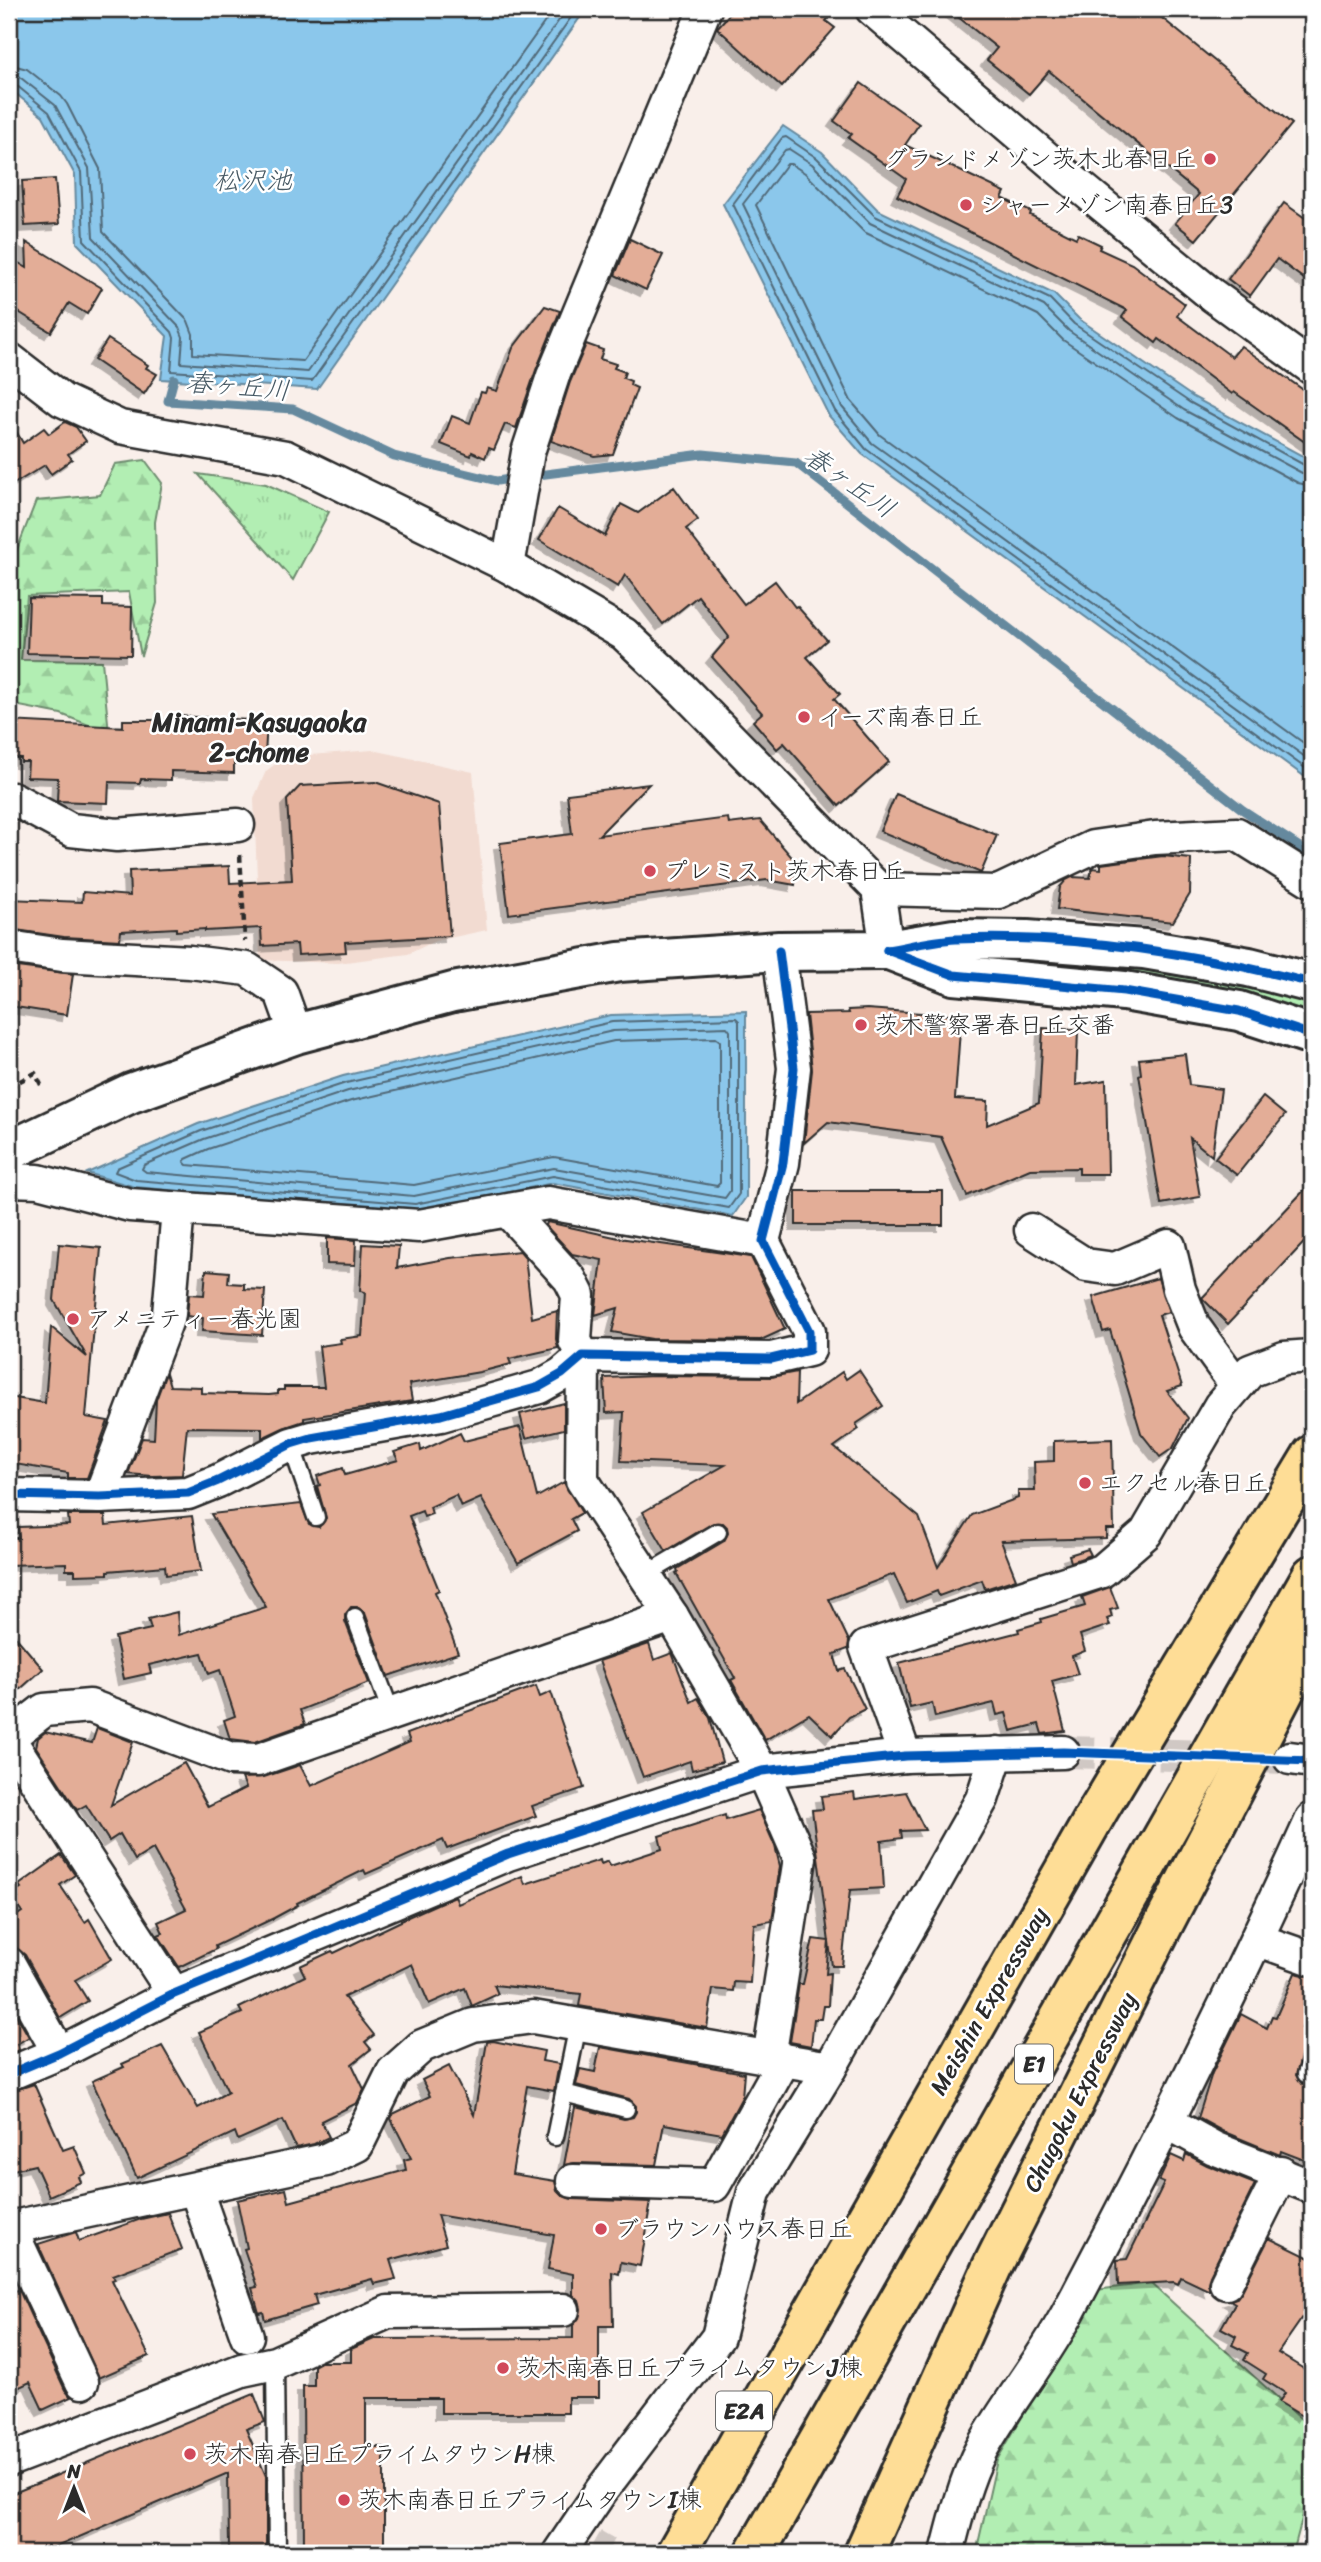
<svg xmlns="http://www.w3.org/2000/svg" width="1321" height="2562" viewBox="0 0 1321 2562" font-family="Sriracha,'Klee One',sans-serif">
<defs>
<pattern id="forest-firs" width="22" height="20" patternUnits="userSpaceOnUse" patternTransform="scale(1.75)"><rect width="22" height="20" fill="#b2eeb3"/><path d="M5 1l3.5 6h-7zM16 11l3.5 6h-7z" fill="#99cc9a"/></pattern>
<pattern id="park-tufts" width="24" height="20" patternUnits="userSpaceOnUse" patternTransform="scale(1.75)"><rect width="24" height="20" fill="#b2eeb3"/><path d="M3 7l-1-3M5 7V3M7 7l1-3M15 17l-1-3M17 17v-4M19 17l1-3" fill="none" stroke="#99cc9a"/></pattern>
<filter id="shadow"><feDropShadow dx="-6" dy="6" stdDeviation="0" flood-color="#0004"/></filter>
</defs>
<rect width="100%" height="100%" fill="#f9efea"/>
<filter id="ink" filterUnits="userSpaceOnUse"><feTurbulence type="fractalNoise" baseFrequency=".0143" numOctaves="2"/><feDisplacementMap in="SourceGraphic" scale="14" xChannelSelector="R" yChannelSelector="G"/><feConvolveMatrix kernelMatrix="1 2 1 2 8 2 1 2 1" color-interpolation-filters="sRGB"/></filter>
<g filter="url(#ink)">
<polygon fill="#f2dbd1" points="373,750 473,772 487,930 435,941 408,954 338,963 260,960 254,798 266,771 285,757"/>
<polygon fill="#b2eeb3" stroke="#6e8c6f" stroke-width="2" points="995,958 1099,961 1189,975 1312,1003 1312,1018 1099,969"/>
<g fill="url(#forest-firs)" stroke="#6e8c6f" stroke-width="2">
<polygon points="145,460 162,483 155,522 157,603 141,656 129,592 27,596 21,660 102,661 109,733 61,714 9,704 9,570 36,501 100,495 115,464"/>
<polygon points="1151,2283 1312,2429 1312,2481 1293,2553 976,2553 997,2460 1096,2290"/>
</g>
<polygon fill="url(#park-tufts)" stroke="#6e8c6f" stroke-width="2" points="198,474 266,484 329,512 293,580"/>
<g fill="#8bc7eb" stroke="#65899e" stroke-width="2">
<polygon points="9,9 586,9 317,389 161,379 167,336 77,243 75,175 43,116 9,88"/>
<polygon points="783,126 822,152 878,210 1054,294 1079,319 1193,397 1312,461 1312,782 862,454 829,416 723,204"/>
<polygon points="746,1011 746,1197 733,1216 553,1183 415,1212 135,1187 87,1173 198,1124 343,1076 611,1015"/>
</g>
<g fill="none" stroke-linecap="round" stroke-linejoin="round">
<g stroke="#516978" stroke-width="2">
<polyline points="9,64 27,69 61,96 67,104 100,169 103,232 188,321 193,334 193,354 303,361 554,9"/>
<polyline points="9,74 21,78 55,105 89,168 93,237 179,327 183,337 181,363 308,372 567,9"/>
<polyline points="9,83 16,85 49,112 81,172 84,240 172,332 174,338 171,371 312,381 577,9"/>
<polyline points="1312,467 1306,466 1189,402 1074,324 1050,299 875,216 817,158 786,137 782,138 733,204 835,411 866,449 1312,773"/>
<polyline points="1312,475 1302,473 1184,410 1069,331 1044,306 870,223 812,164 789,149 785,150 743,204 842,407 872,443 1312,762"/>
<polyline points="1312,486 1298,483 1178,418 1063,340 1038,315 864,232 805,173 791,164 787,164 756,205 851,401 880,435 1312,749"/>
<polygon points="736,1018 739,1021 739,1194 729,1208 553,1176 415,1204 136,1180 115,1172 117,1168 201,1131 346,1083 612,1022"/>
<polygon points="727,1027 730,1031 730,1191 725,1198 554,1168 414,1196 146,1172 142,1169 144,1165 204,1139 348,1091 613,1031"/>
<polygon points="716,1038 720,1041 720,1183 717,1186 554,1157 414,1185 187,1165 184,1162 186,1159 208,1149 351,1101 614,1041"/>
</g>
<g stroke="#65899e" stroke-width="9">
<polyline points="174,379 168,401 293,409 394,456 497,481 516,478"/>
<polyline points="530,476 703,454 796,463 1243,810 1312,855"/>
</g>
</g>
<g fill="#e3ad97" stroke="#2b2b2b" stroke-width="2" filter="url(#shadow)">
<polygon points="734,9 837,9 826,21 835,28 782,87 717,28"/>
<polygon points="948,9 1151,9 1292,124 1196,240 1175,223 1199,194 1049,71 1029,94 987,60 997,48"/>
<polygon points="861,83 919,124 905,145 1005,192 1002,198 1031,212 1030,215 1076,238 1078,234 1101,245 1099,249 1132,264 1185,304 1177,316 1232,357 1241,346 1312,396 1312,447 1234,392 1232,394 1159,339 1156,343 1122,317 1127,310 897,196 906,179 848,138 852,134 834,121"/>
<polygon points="55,179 59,224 25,226 22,181"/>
<polygon points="1284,203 1312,223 1312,285 1277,259 1250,296 1228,279"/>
<polygon points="630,239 663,255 646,290 615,275"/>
<polygon points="26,242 102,288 87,314 69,303 51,332 9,306 9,257 27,268"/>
<polygon points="545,306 560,311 536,370 516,428 505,424 494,450 489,448 485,458 472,452 471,456 441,444 452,416 470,423 481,392 485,393 487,388 497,391 513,348"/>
<polygon points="108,339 148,365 146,368 157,374 144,394 94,360"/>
<polygon points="586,344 603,350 600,359 616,364 614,368 625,372 623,378 631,381 630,385 637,388 613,454 594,456 551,441 570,382"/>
<polygon points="9,419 23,443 44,428 49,434 65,422 76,427 86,441 68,454 72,459 51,474 45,465 9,487"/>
<polygon points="674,487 698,520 686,529 744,604 775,581 795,607 797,606 827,640 807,657 840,694 834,699 889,762 839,806 784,743 777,749 753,721 762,713 712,657 729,637 698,596 663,624 625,575 618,587 539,540 558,508 605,536 621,504 638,513"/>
<polygon points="29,598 103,599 103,606 132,607 131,655 27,653"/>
<polygon points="178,716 267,721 265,756 234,754 234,773 171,771 171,780 141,779 140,783 109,782 108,803 57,801 58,778 27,777 28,762 21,762 21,758 9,758 9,721 123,727 123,720 178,720"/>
<polygon points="375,782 439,804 450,936 345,942 346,952 298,955 297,944 262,946 261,928 205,931 205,929 176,931 176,928 121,931 120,940 64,937 9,929 9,899 82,902 83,892 130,896 129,871 229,866 230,883 292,880 287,800 300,786"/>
<polygon points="649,784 599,835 728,818 729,824 760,820 796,862 795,885 767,880 509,914 500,843 572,834 567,794"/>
<polygon points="896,794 997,835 981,873 880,831"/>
<polygon points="1163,856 1191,859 1190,894 1173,922 1057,909 1060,887 1066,880 1072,877 1090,878 1092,868 1101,869 1101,864"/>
<polygon points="9,966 73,974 67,1015 9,1006"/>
<polygon points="867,1009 961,1016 955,1099 988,1101 987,1125 1039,1103 1043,1028 1078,1030 1076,1085 1106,1080 1108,1174 1079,1174 1079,1168 1030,1169 967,1196 941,1137 828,1122 804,1143 812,1070 806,1014 849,1013 848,1010"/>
<polygon points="1185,1054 1189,1085 1221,1089 1212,1156 1190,1138 1200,1197 1161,1204 1139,1075 1141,1074 1139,1059"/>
<polygon points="1263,1097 1285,1115 1237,1175 1215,1158"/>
<polygon points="1312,1182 1312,1234 1228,1324 1202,1298"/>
<rect x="796" y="1191" width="147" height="34"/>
<polygon points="547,1222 619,1238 751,1257 785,1329 761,1340 652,1339 612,1332 618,1308 595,1315 602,1260 572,1254 546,1226"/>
<polygon points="327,1238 356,1240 355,1265 327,1264"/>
<polygon points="59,1244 101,1248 86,1417 108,1421 87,1478 68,1478 68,1473 9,1463 9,1397 45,1403 51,1327 87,1357 54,1300"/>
<polygon points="363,1244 399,1246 397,1268 450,1258 520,1251 525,1257 532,1318 557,1311 556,1339 558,1348 509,1359 511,1364 480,1372 409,1384 412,1401 304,1418 304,1421 283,1428 262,1438 262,1428 187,1427 182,1475 153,1476 128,1474 142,1438 154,1439 156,1400 166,1373 170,1386 201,1387 201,1393 269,1395 278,1394 278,1390 284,1390 284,1387 324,1387 319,1346 341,1343 340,1339 362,1336 365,1292 360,1291"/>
<polygon points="206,1270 229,1272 228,1283 244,1284 244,1289 265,1290 262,1335 202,1331 203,1318 187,1316 189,1294 204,1295"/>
<polygon points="1158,1278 1169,1312 1159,1315 1182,1386 1167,1391 1188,1418 1173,1448 1160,1457 1141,1433 1110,1330 1103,1332 1093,1297"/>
<polygon points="859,1370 883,1406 856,1424 859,1429 834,1447 919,1517 938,1567 972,1515 1018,1498 1018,1491 1035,1491 1034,1462 1054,1461 1054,1441 1112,1439 1114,1529 1106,1529 1106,1538 1001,1541 1016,1579 985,1589 982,1580 939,1596 937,1591 907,1603 894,1574 829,1599 849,1641 848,1649 834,1654 839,1671 845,1669 865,1709 849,1717 832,1736 809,1714 765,1740 731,1680 735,1678 676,1573 678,1572 677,1569 724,1541 728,1533 727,1527 723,1523 713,1523 666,1551 643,1512 725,1465 621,1461 624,1412 606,1413 604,1378 655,1376 771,1377 797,1372 796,1404 842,1372 846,1379"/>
<polygon points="564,1403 564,1429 526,1438 520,1414"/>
<polygon points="520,1427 537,1497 564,1482 582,1513 571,1519 577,1531 518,1563 481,1498 461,1507 456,1495 430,1507 432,1514 424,1517 422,1511 409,1516 439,1590 435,1592 458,1653 388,1676 365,1613 357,1607 351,1607 345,1615 345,1621 369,1683 300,1710 305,1724 255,1742 230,1739 224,1720 235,1716 220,1670 209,1674 202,1653 149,1665 151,1673 124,1679 115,1637 151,1629 148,1619 177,1612 179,1635 266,1607 211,1514 301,1504 309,1524 319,1527 326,1518 317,1486 320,1485 317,1476 343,1468 345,1475 398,1460 394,1452 420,1444 421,1451 460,1433 464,1441"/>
<polygon points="68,1515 105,1515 106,1525 192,1516 201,1571 166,1575 165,1566 108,1571 108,1574 75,1575 75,1570 66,1570 66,1563 9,1565 9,1538 19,1538 18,1527 69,1525"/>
<polygon points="1088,1549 1091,1555 1071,1562 1069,1555"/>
<polygon points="1110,1587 1118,1608 1110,1610 1112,1617 1107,1619 1110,1625 1080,1635 1085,1651 1072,1656 1078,1674 1052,1681 1065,1731 1042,1734 1039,1724 1011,1731 1006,1713 997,1715 994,1703 935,1717 932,1703 910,1708 899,1663 1019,1632 1018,1629 1042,1622 1041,1619 1085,1606 1082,1597"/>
<polygon points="9,1629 43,1669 9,1699"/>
<polygon points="649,1644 654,1660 672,1653 691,1702 698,1698 710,1718 722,1762 692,1770 690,1761 643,1777 599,1661"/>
<polygon points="536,1686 540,1697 551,1692 584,1788 532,1806 536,1816 500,1829 447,1849 443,1840 366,1874 364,1870 297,1903 298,1905 274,1918 215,1946 216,1949 179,1967 158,1935 163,1933 158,1922 186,1909 153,1849 135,1860 120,1834 109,1841 86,1805 77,1810 36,1747 38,1738 45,1732 92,1743 97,1728 133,1742 111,1805 184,1763 208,1807 246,1788 242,1778 264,1777 300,1765 311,1786 410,1742 407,1734"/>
<polygon points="854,1792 855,1799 906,1792 925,1830 901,1831 902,1838 881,1841 884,1888 850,1890 842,1966 832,1966 812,1810 823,1809 821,1796"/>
<polygon points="759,1810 775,1846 780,1866 772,1921 754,1924 750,1983 734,1982 733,1991 713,1989 707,2028 579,2006 581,1994 494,1985 498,1994 472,2006 465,1988 429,2004 412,1964 344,1997 374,2035 365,2042 371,2049 352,2064 364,2089 357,2103 321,2121 329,2137 314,2144 296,2148 283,2120 238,2140 235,2132 137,2178 92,2081 124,2067 122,2064 162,2046 198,2108 228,2092 199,2032 242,2013 239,2008 305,1976 300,1966 332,1951 334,1953 401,1921 401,1920 455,1896 458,1904 522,1876 525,1884 600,1860 601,1864 608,1861 610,1866 662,1849 659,1836 725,1815 726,1820"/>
<polygon points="61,1855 75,1875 60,1885 85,1922 89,1919 112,1959 75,1980 88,2001 60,2018 25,1955 16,1948 9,1935 9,1921 22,1912 14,1900 18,1898 14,1892 21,1888 19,1885"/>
<polygon points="813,1939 829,1941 826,1974 830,1973 828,2006 823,2006 821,2019 814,2019 811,2046 790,2042 799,1984 803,1984"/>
<polygon points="1295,1973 1312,1977 1312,2005 1302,2028 1312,2032 1312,2047 1306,2049 1302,2053 1296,2075 1302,2084 1312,2082 1312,2163 1281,2151 1280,2155 1222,2131 1198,2118 1212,2073 1241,2014 1267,2028 1272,2016 1276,2017"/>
<polygon points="10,2004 29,2037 17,2044 19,2050 9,2054"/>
<polygon points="493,2041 544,2051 542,2061 559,2064 554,2091 527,2086 512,2174 555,2181 557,2190 563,2196 572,2199 650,2202 648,2213 650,2213 640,2266 621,2262 619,2274 612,2272 613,2326 599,2326 599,2397 568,2397 568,2413 441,2413 441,2398 366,2398 366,2447 384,2447 384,2553 304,2553 303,2386 314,2386 314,2366 321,2362 351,2362 351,2349 374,2339 573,2338 573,2325 579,2318 581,2309 579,2301 573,2295 573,2274 548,2269 554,2235 437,2215 446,2245 390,2260 396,2279 374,2284 372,2279 314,2295 317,2305 265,2320 263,2312 259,2313 252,2288 257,2287 244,2249 247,2248 237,2200 286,2189 289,2202 406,2170 404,2160 411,2158 391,2119 393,2114 430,2096 422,2080 449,2066 474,2115 487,2042"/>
<polygon points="600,2047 744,2073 742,2097 722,2134 664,2124 656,2165 574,2163 564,2165 575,2107 624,2119 633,2117 636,2112 636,2106 629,2099 576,2085 580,2069 595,2072"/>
<polygon points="34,2084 63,2150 74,2146 86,2173 79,2177 81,2182 49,2196 35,2165 9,2171 9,2092"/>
<polygon points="1186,2154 1207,2165 1255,2184 1210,2275 1208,2283 1210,2291 1181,2277 1178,2284 1174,2282 1118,2285 1117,2260 1127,2259 1164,2183 1159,2181 1171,2155 1184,2161"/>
<polygon points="168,2213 182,2249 113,2275 115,2279 112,2280 149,2356 99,2378 38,2244 76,2232 79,2241 141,2219"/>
<polygon points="1269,2238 1312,2259 1312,2304 1278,2353 1312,2374 1312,2401 1302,2416 1279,2402 1285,2393 1263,2379 1266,2374 1244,2360 1248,2353 1232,2345 1236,2336 1221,2328 1235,2303 1230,2300 1237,2298 1242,2291"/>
<polygon points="19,2290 65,2390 71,2397 43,2410 30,2382 9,2392 9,2292"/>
<polygon points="254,2394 265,2422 246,2429 266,2476 266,2548 229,2548 228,2473 42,2553 9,2553 9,2495"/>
</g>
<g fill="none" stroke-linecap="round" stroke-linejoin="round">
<g stroke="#d0c8c4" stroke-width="32" stroke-dasharray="32 16" stroke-linecap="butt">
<polyline points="1063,1752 1290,1758"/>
<polyline points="593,2545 607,2553"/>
</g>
<defs>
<g id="lane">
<polyline points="291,1444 316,1517"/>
<polyline points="645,1575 718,1532"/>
<polyline points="355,1617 392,1715"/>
<polyline points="1306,2074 1312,2057"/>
<polyline points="564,2093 626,2109"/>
<polyline points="555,2137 578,2025"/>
<polyline points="275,2363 277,2553"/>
</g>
<g id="street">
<polyline points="872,9 1072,180 1212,295 1312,368"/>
<polyline points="9,359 62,400 120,427 286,457 508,566 624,634 683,690 878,889 887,950"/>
<polyline points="508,566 528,452 553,376 705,9"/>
<polyline points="9,799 14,799 71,830 117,835 238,825"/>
<polyline points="878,889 998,892 1093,847 1155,838 1237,834 1312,881"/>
<polyline points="9,947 62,955 190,962 247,969 281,992 296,1034"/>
<polyline points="9,1180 38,1181 130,1205 419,1226 548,1203 763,1241"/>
<polyline points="508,1211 570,1279 578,1295 575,1341 583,1356 582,1480 672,1616 762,1771 800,1858 769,2058"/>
<polyline points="1031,1230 1086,1265 1115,1269 1169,1246 1179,1289 1194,1327 1237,1386"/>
<polyline points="9,1495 100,1497 188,1493 218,1481 291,1444 311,1438 441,1415 539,1387 562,1374 583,1356 771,1359 809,1350 809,1331 763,1241 783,1163 794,1068 779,951"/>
<polyline points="100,1497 169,1314 178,1209"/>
<polyline points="9,1737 44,1710 90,1706 231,1759 258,1760 672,1616"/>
<polyline points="9,1739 174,1994"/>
<polyline points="905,1756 866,1647 1102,1571 1146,1533 1220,1406 1250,1371 1284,1358 1312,1356"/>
<polyline points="1290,1758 1312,1761"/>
<polyline points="1258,1940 1312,1959"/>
<polyline points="9,1964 59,2053"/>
<polyline points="9,2074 59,2053 174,1994 508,1854 762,1771 905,1756 1063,1752"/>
<polyline points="1169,2123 1214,2148 1312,2187"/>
<polyline points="573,2181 714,2185 784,2060"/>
<polyline points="196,2190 247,2336"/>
<polyline points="9,2228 326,2160 357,2145 393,2072 422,2046 473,2025 533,2017 830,2068"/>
<polyline points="10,2228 82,2382"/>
<polyline points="1226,2283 1281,2173"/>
<polyline points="9,2460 242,2370 275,2363 388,2312 563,2310"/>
<polyline points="559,2553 601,2491 718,2337 754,2192 830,2068 982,1799 997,1753"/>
<path d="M947,2553C955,2521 966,2477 982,2448C1009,2400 1045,2357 1070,2309C1156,2147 1237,1985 1312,1819"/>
</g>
<g id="secondary">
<polyline points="889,950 954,975 1124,991 1239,1011 1312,1035"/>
<polyline points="9,1151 131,1093 296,1034 453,992 619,962 779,951 887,950 954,939 1027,940 1144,949 1249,967 1312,983"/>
</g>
<g id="highway">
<polyline points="676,2553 1098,1811 1312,1455"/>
<polyline points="755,2553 1312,1575"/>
<polyline points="864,2553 992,2267 1160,1931 1312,1638"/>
</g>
</defs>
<use href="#lane" stroke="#2b2b2b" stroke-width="21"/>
<use href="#street" stroke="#2b2b2b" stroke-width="37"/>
<use href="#secondary" stroke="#2b2b2b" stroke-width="44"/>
<use href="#highway" stroke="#2b2b2b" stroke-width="44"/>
<g stroke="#2b2b2b" stroke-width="4.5" stroke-dasharray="7 5" stroke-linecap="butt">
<polyline points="240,855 245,941"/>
<polyline points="9,1087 35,1073 42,1087"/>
</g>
<use href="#lane" stroke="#fff" stroke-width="16"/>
<use href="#street" stroke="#fff" stroke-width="32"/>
<use href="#secondary" stroke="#fff" stroke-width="38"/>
<use href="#highway" stroke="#fedd96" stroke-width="38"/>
<defs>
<g id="cycleway">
<polyline points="887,950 954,975 1124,991 1239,1011 1312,1035"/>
<path d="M887,950C910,946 934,940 956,939C1075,934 1198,954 1312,983"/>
<polyline points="9,1495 100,1497 188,1493 218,1481 291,1444 311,1438 441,1415 539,1387 562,1374 583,1356 771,1359 809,1350 809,1331 763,1241 783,1163 794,1068 779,951"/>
<polyline points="9,2074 59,2053 174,1994 508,1854 762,1771 905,1756 1063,1752 1312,1761"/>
</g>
</defs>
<use href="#cycleway" stroke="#fff" stroke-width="13"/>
<use href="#cycleway" stroke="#0057b8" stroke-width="9"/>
</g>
</g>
<g fill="#d1495b" stroke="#fff" stroke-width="2.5">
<circle cx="1210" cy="159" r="7"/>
<circle cx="966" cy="205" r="7"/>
<circle cx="804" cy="717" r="7"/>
<circle cx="650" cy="871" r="7"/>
<circle cx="861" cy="1025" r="7"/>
<circle cx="73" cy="1319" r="7"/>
<circle cx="1085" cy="1483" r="7"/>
<circle cx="601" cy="2229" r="7"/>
<circle cx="503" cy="2368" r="7"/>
<circle cx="190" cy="2454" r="7"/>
<circle cx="344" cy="2500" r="7"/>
</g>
<g text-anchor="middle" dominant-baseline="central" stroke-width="5" stroke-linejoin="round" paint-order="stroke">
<g fill="#fff" stroke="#6b6b6b" stroke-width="2">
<rect x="1015" y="2044.5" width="38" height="39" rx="5"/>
<rect x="716" y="2391.5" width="56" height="39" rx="5"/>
</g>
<g font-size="23" font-weight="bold" fill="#2b2b2b">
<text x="1034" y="2064">E1</text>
<text x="744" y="2411">E2A</text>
</g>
<g font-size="24" fill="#2b2b2b" stroke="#fff" text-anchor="start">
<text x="1196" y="159" text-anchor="end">グランドメゾン茨木北春日丘</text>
<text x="980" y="205">シャーメゾン南春日丘3</text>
<text x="818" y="717">イーズ南春日丘</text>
<text x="664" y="871">プレミスト茨木春日丘</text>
<text x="875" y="1025">茨木警察署春日丘交番</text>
<text x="87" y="1319">アメニティー春光園</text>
<text x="1099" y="1483">エクセル春日丘</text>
<text x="615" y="2229">ブラウンハウス春日丘</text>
<text x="517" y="2368">茨木南春日丘プライムタウンJ棟</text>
<text x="204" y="2454">茨木南春日丘プライムタウンH棟</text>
<text x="358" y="2500">茨木南春日丘プライムタウンI棟</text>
</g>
<g font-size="24" fill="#2b2b2b" stroke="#fff">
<text transform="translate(989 2001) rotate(-60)">Meishin Expressway</text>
<text transform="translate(1080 2092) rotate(-63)">Chugoku Expressway</text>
</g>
<g font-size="26" font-style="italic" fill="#485a65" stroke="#fff">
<text x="253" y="180">松沢池</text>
<text transform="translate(238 386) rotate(5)">春ヶ丘川</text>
<text transform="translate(850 482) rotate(35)">春ヶ丘川</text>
</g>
<g font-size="26" font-weight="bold" fill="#2b2b2b" stroke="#fff">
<text x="259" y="722">Minami-Kasugaoka<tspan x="259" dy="30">2-chome</tspan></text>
</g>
</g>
<rect width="1321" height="2562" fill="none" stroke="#fff" stroke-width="35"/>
<rect x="18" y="18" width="1286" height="2527" fill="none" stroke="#2b2b2b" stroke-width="2.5" filter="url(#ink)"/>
<g transform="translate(74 2488)" stroke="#ffffff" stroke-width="5" paint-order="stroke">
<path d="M0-5L12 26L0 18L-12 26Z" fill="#2b2b2b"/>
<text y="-10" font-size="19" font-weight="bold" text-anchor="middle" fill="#2b2b2b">N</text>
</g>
</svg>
